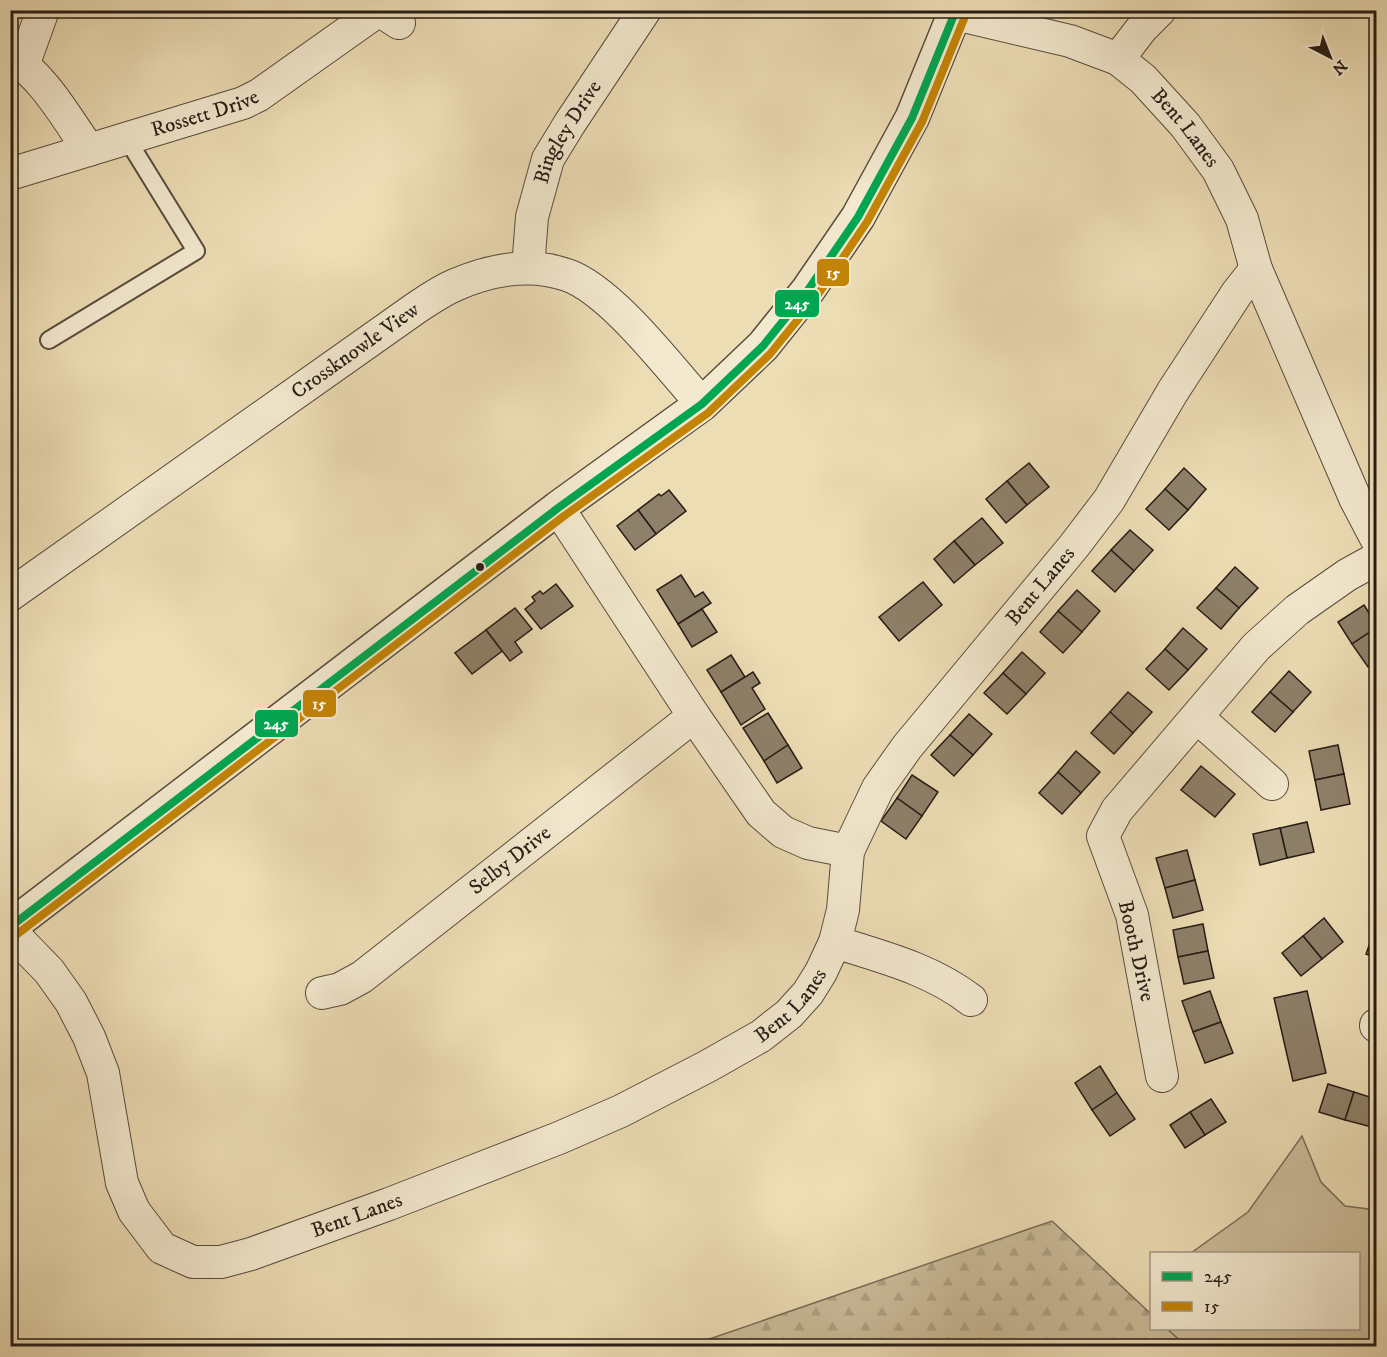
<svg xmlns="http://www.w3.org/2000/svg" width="1387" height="1357" viewBox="0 0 1387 1357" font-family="'IM FELL DW Pica',serif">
<defs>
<pattern id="forest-firs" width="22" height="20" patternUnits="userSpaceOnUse" patternTransform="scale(1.5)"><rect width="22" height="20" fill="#cbbc9a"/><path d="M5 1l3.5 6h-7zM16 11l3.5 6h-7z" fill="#aea184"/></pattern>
</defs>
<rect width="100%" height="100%" fill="#edddb5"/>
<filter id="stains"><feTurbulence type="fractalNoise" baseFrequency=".00333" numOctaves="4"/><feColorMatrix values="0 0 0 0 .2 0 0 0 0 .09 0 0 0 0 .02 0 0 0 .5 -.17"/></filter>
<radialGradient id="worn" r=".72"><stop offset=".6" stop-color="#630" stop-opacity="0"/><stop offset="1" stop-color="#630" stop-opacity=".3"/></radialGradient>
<polygon fill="#cbbc9a" stroke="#796c58" stroke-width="1.5" points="1302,1136 1321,1182 1345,1206 1376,1210 1376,1346 1186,1346 1167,1329 1358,1328 1358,1254 1191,1253 1248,1212"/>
<polygon fill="url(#forest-firs)" stroke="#796c58" stroke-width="1.5" points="1052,1221 1151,1314 1152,1328 1167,1329 1186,1346 1083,1346 1078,1342 1056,1346 689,1346"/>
<g fill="#8e8069" stroke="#271c16" stroke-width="1.5">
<polygon points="1029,463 1049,487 1027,505 1007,481"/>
<polygon points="1184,468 1206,489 1188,510 1165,489"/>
<polygon points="1007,481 1027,505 1006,523 986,499"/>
<polygon points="1165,489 1188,510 1169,530 1146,509"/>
<polygon points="669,490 686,511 656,534 638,510 659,494 661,496"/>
<polygon points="638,510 656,534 635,550 617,526"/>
<polygon points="982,518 1003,543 975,565 954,541"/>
<polygon points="1130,530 1153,550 1134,571 1111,550"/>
<polygon points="954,541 975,565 954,583 934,559"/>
<polygon points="1111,550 1134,571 1115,592 1092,571"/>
<polygon points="1235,567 1258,588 1239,608 1216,588"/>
<polygon points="681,575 695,597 703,592 711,603 678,624 657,590"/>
<polygon points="923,582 942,605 899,641 879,617"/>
<polygon points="556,584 573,606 541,629 525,609 535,601 532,597 540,591 543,594"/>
<polygon points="1216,588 1239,608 1221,629 1197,608"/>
<polygon points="1077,590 1100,611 1082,632 1058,611"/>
<polygon points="1364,605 1376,624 1376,628 1352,644 1338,622"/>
<polygon points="515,608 532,629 515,642 522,652 510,661 486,630"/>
<polygon points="702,609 717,632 692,647 678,624"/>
<polygon points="1058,611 1082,632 1063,653 1040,632"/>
<polygon points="1183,628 1207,649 1188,670 1165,649"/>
<polygon points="1376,628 1376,661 1368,667 1352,644"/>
<polygon points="486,630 502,651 472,674 455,653"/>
<polygon points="1165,649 1188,670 1169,690 1146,669"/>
<polygon points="1022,652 1045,673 1026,694 1003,673"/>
<polygon points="731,655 745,677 721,692 707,670"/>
<polygon points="1289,671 1311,692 1293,712 1270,692"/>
<polygon points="753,672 760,683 752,688 765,709 741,725 721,692"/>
<polygon points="1003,673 1026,694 1007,714 984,693"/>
<polygon points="1128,692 1152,712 1133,733 1110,712"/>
<polygon points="1270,692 1293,712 1275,732 1252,712"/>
<polygon points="1110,712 1133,733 1114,754 1091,733"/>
<polygon points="768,713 788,745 764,761 743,728"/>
<polygon points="969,714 992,734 973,755 950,735"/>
<polygon points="950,735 973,755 954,776 931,755"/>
<polygon points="788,745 802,768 777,783 764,761"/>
<polygon points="1338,745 1344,774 1315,780 1309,751"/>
<polygon points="1076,751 1100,772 1081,793 1058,772"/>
<polygon points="1201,766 1235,794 1215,817 1181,790"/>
<polygon points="1058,772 1081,793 1062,814 1039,793"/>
<polygon points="1344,774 1350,804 1321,810 1315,780"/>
<polygon points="912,775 938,792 922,816 897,798"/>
<polygon points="897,798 922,816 906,839 881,821"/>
<polygon points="1307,822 1314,852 1287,858 1280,828"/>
<polygon points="1280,828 1287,858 1260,865 1253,834"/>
<polygon points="1187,850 1195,880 1165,888 1156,858"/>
<polygon points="1195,880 1203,910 1173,918 1165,888"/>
<polygon points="1324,918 1343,942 1322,959 1303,936"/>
<polygon points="1203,924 1208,951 1178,957 1173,930"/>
<polygon points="1376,926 1376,958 1366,954"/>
<polygon points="1303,936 1322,959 1301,976 1282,953"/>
<polygon points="1208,951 1214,978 1184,984 1178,957"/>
<polygon points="1210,991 1221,1022 1193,1032 1182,1001"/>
<polygon points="1307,991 1326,1073 1293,1081 1274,998"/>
<polygon points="1221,1022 1233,1053 1205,1063 1193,1032"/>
<polygon points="1100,1066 1117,1093 1092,1110 1075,1083"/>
<polygon points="1328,1084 1354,1092 1345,1120 1319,1112"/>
<polygon points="1354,1092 1376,1099 1376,1112 1372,1127 1345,1120"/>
<polygon points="1117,1093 1135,1119 1110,1136 1092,1110"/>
<polygon points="1211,1099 1226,1122 1205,1135 1190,1112"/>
<polygon points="1190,1112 1205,1135 1185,1148 1170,1125"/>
</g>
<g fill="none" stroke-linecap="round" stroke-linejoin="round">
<defs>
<polyline id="service" points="49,340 196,251 127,139"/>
<g id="minor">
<path id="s1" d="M955,14L1070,41L1118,59L1143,79L1185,125L1218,170L1242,219L1256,269L1355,498L1376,538"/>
<path d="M10,56C43,75 67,119 89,150"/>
<polyline points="1118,59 1142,28 1160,10"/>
<polyline points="24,63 43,10"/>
<path id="s2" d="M10,174L243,103L259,95L379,10L399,23"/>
<path id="s3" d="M528,268L532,217L548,159L570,123L645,10"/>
<polyline points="558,508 694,716 761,813 783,832 808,843 848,851"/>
<path id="s4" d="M10,595L416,308C428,300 441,291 455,285C490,270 530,262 567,275C611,290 670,368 702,404"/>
<polyline points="1197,717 1272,784"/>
<path id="s5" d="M10,931L49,971L71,1002L89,1037L103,1073L122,1183L134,1211L162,1248L193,1262H221L251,1254L389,1204L559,1138L621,1111L708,1066L761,1036L789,1014L808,993L821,972L835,942L843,910L848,851L878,788L907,747L1074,546L1109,500L1173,391L1237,293L1256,269"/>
<path d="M835,942C882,957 931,969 971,1000"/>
<path id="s6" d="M322,993L340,989L362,977L694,716"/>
<polyline points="1376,1025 1376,1026"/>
<polyline points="1162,1076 1132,915 1103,836 1117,810 1256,647 1297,610 1347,575 1376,559"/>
</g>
<polyline id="tertiary" points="10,927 558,508 702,404 763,346 808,290 858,217 912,118 956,10"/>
</defs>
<use href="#service" stroke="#584c3e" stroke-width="20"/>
<use href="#minor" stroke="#584c3e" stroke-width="34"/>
<use href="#tertiary" stroke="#584c3e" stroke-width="36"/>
<use href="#service" stroke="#f3e9cf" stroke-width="16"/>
<use href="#minor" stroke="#f3e9cf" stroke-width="32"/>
<use href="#tertiary" stroke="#f3e9cf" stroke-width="33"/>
<defs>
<polyline id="bus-1" points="10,927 558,508 702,404 763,346 808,290 858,217 912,118 956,10"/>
<polyline id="bus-2" points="16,935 564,516 708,413 770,354 817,296 867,222 922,122 966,14"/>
</defs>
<use href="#bus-1" stroke="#f3e9cf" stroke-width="12"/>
<use href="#bus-2" stroke="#f3e9cf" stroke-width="12"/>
<use href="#bus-1" stroke="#00a651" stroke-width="8"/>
<use href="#bus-2" stroke="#c38406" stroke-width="8"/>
</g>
<circle fill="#271c16" stroke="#f3e9cf" stroke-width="2" cx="480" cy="567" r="5"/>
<g text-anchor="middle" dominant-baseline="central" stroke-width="4.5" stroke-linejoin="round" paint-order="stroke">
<g font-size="21" fill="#271c16" stroke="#f3e9cf">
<text stroke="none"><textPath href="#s2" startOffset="204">Rossett Drive</textPath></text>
<text stroke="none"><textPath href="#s1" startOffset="266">Bent Lanes</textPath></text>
<text stroke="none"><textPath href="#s3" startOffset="144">Bingley Drive</textPath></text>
<text stroke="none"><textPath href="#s4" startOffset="423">Crossknowle View</textPath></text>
<text stroke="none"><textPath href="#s5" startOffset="1552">Bent Lanes</textPath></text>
<text stroke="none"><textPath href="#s6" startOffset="232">Selby Drive</textPath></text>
<text transform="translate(1136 951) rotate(77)">Booth Drive</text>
<text stroke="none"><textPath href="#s5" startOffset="1052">Bent Lanes</textPath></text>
<text stroke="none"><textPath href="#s5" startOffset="566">Bent Lanes</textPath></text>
</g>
</g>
<g stroke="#f3e9cf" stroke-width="2">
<rect x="816" y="258" width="34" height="29" rx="6" fill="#c38406"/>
<rect x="774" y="289" width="46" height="29" rx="6" fill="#00a651"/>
<rect x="302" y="689" width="35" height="29" rx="6" fill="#c38406"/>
<rect x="254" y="709" width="45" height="29" rx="6" fill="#00a651"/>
</g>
<g font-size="16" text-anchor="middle" font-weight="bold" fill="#fff">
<text x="833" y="278">15</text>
<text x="797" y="309">245</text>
<text x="319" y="709">15</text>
<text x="276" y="729">245</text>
</g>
<rect width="1387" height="1357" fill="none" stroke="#edddb5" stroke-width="36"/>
<rect x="12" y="12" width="1363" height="1333" fill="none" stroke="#271c16" stroke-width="3"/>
<rect x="18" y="18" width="1351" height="1321" fill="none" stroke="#271c16" stroke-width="1.5"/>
<rect x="1150" y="1252" width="210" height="78" fill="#f3e9cf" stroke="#a19785" stroke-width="1.5"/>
<rect x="1162" y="1272" width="30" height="9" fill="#00a651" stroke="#a19785" stroke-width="1.5"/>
<text x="1204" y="1282" font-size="18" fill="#271c16">245</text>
<rect x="1162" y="1302" width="30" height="9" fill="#c38406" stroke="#a19785" stroke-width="1.5"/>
<text x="1204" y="1312" font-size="18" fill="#271c16">15</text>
<g transform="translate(1330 57) rotate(138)" stroke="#f3e9cf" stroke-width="4.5" paint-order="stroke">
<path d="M0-4.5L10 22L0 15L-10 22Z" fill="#271c16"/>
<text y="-9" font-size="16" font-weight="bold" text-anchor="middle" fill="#271c16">N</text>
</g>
<rect width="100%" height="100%" filter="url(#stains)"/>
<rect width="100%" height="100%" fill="url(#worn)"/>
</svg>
